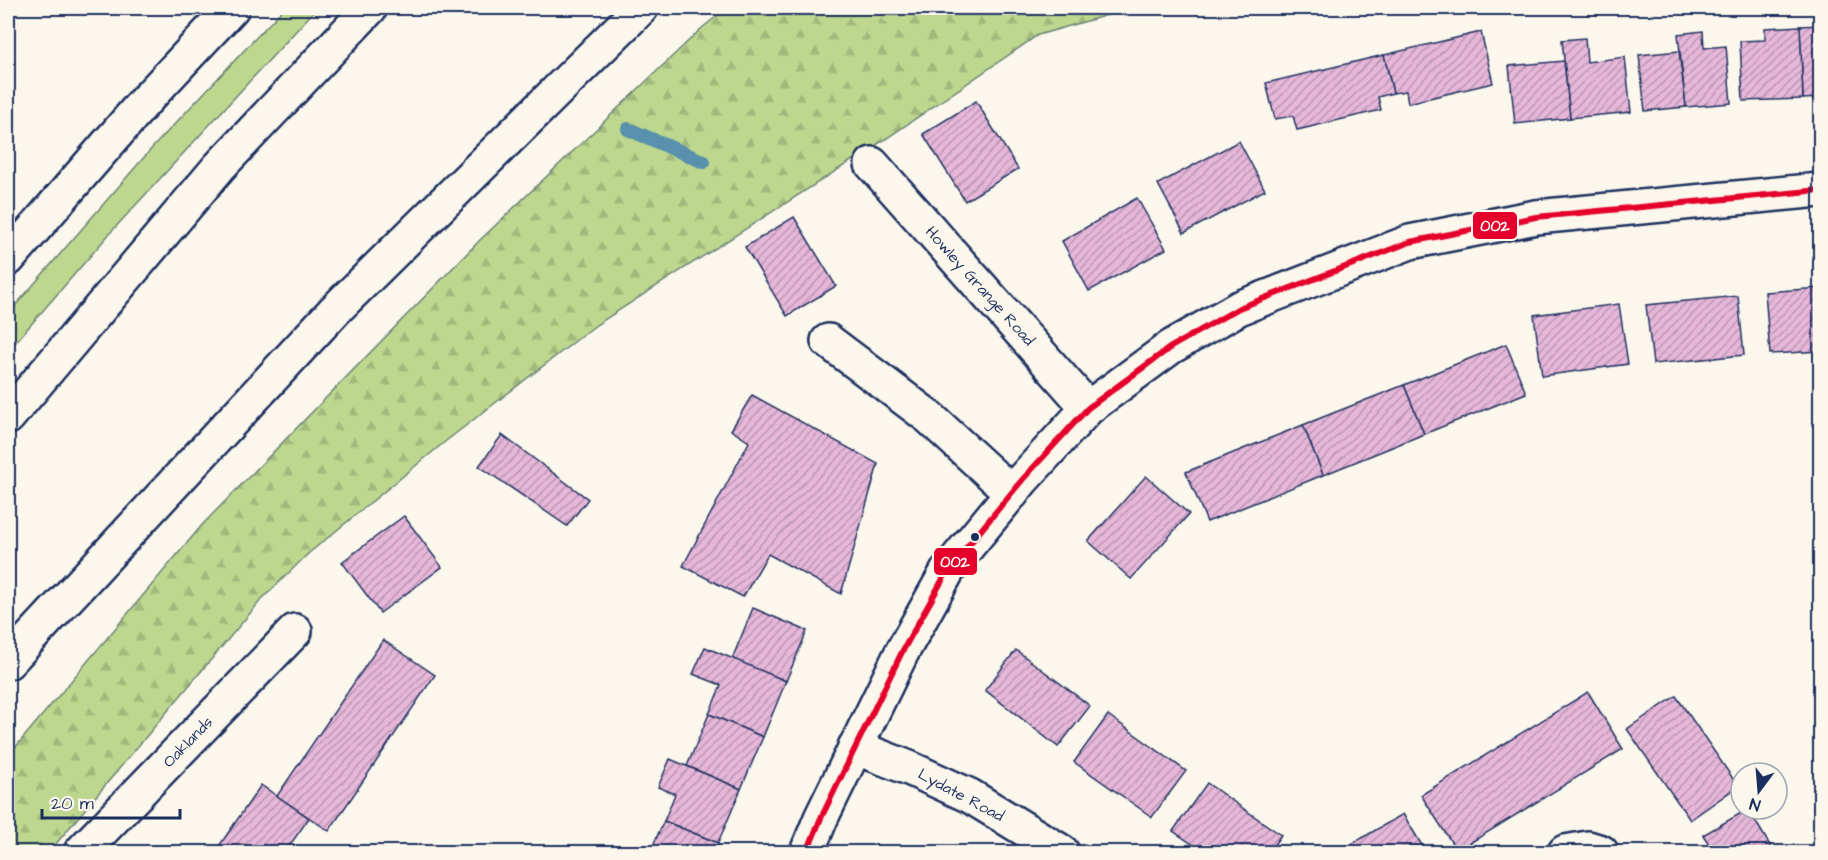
<svg xmlns="http://www.w3.org/2000/svg" width="1828" height="860" viewBox="0 0 1828 860" font-family="'Architects Daughter',sans-serif">
<defs>
<pattern id="forest-firs" width="22" height="20" patternUnits="userSpaceOnUse" patternTransform="scale(1.5)"><rect width="22" height="20" fill="#bdd78e"/><path d="M5 1l3.5 6h-7zM16 11l3.5 6h-7z" fill="#a2b97d"/></pattern>
<pattern id="building-hatch" width="6" height="6" patternUnits="userSpaceOnUse" patternTransform="scale(1.5)"><rect width="6" height="6" fill="#e6b7d9"/><path d="M-1 1l2-2M0 6l6-6M5 7l2-2" fill="none" stroke="#ba95b3"/></pattern>
</defs>
<rect width="100%" height="100%" fill="#fbf7ec"/>
<filter id="ink" filterUnits="userSpaceOnUse"><feTurbulence type="fractalNoise" baseFrequency=".0167" numOctaves="2"/><feDisplacementMap in="SourceGraphic" scale="12" xChannelSelector="R" yChannelSelector="G"/><feConvolveMatrix kernelMatrix="1 2 1 2 8 2 1 2 1" color-interpolation-filters="sRGB"/></filter>
<g filter="url(#ink)">
<polygon fill="#bdd78e" stroke="#6c8376" stroke-width="1.5" points="284,8 317,8 111,232 8,351 8,314 153,147"/>
<polygon fill="url(#forest-firs)" stroke="#6c8376" stroke-width="1.5" points="727,8 1132,8 1038,35 887,138 596,325 446,441 309,553 262,599 49,852 8,852 8,756 203,524 479,241 702,28"/>
<g fill="none" stroke-linecap="round" stroke-linejoin="round">
<polyline stroke="#5990ad" stroke-width="14" points="628,129 704,162"/>
</g>
<g fill="url(#building-hatch)" stroke="#1b2f5e" stroke-width="1.5">
<polygon points="1820,25 1820,98 1803,99 1800,26"/>
<polygon points="1800,26 1803,99 1743,101 1740,41 1765,40 1765,28"/>
<polygon points="1703,31 1704,48 1726,46 1731,103 1686,107 1678,34"/>
<polygon points="1481,32 1493,83 1408,103 1406,91 1393,93 1384,55"/>
<polygon points="1585,38 1587,62 1625,57 1631,112 1570,118 1562,40"/>
<polygon points="1679,51 1686,107 1645,111 1639,55"/>
<polygon points="1384,55 1393,93 1378,97 1381,110 1297,130 1293,116 1275,119 1266,83"/>
<polygon points="1564,61 1570,118 1515,124 1509,66"/>
<polygon points="976,101 1018,169 965,201 923,134"/>
<polygon points="1239,141 1265,190 1184,233 1158,184"/>
<polygon points="1137,198 1166,249 1089,291 1062,241"/>
<polygon points="794,217 836,286 787,316 745,247"/>
<polygon points="1820,288 1820,351 1770,354 1765,292"/>
<polygon points="1738,296 1744,355 1653,364 1646,305"/>
<polygon points="1619,304 1628,364 1542,376 1534,315"/>
<polygon points="1506,344 1526,393 1424,434 1404,385"/>
<polygon points="1404,385 1424,434 1323,475 1303,425"/>
<polygon points="752,395 878,464 841,594 768,554 743,597 683,566 749,442 731,430"/>
<polygon points="1303,425 1323,475 1207,522 1186,472"/>
<polygon points="502,435 588,499 567,526 479,466"/>
<polygon points="1146,476 1189,514 1131,579 1088,541"/>
<polygon points="404,516 442,567 380,613 342,562"/>
<polygon points="753,608 807,631 786,681 732,659"/>
<polygon points="383,640 435,675 329,831 277,796"/>
<polygon points="705,647 786,681 763,737 709,714 721,685 693,674"/>
<polygon points="1016,650 1090,706 1058,747 985,690"/>
<polygon points="1588,692 1623,749 1457,851 1421,795"/>
<polygon points="1676,696 1738,786 1690,820 1627,729"/>
<polygon points="709,714 763,737 741,789 687,766"/>
<polygon points="1108,715 1186,771 1152,817 1074,762"/>
<polygon points="670,759 741,789 718,843 664,821 675,794 658,787"/>
<polygon points="1207,783 1281,835 1269,852 1204,852 1173,831"/>
<polygon points="261,785 309,818 285,852 215,852"/>
<polygon points="1748,809 1774,852 1714,852 1703,835"/>
<polygon points="1403,814 1426,852 1338,852"/>
<polygon points="664,821 718,843 715,852 650,852"/>
</g>
<g fill="none" stroke-linecap="round" stroke-linejoin="round">
<defs>
<g id="minor">
<polyline points="872,164 1088,408"/>
<polyline points="828,341 929,417 1012,493"/>
<polyline points="855,747 909,768 970,796 1062,852"/>
<polyline points="81,852 295,631"/>
<polyline points="807,852 821,818 902,652 948,570 1023,479 1088,408 1171,347 1239,308 1410,242 1536,217 1820,190"/>
<polyline points="1565,852 1588,848 1601,852"/>
</g>
<g id="highway">
<polyline points="8,259 144,102 232,8"/>
<polyline points="8,417 219,167 370,8"/>
<polyline points="8,662 335,310 641,8"/>
</g>
</defs>
<use href="#minor" stroke="#1b2f5e" stroke-width="38"/>
<use href="#highway" stroke="#1b2f5e" stroke-width="38"/>
<use href="#minor" stroke="#fbf7ec" stroke-width="33"/>
<use href="#highway" stroke="#fbf7ec" stroke-width="33"/>
<defs>
<polyline id="bus-1" points="807,852 821,818 902,652 948,570 1023,479 1088,408 1171,347 1239,308 1410,242 1536,217 1820,190"/>
</defs>
<use href="#bus-1" stroke="#fbf7ec" stroke-width="10"/>
<use href="#bus-1" stroke="#e4002b" stroke-width="6"/>
</g>
</g>
<circle fill="#1b2f5e" stroke="#fbf7ec" stroke-width="2" cx="975" cy="537" r="5"/>
<g text-anchor="middle" dominant-baseline="central" stroke-width="4.5" stroke-linejoin="round" paint-order="stroke">
<g font-size="16" fill="#1b2f5e" stroke="#fbf7ec">
<text transform="translate(980 286) rotate(48)">Howley Grange Road</text>
<text transform="translate(188 742) rotate(-46)">Oaklands</text>
<text transform="translate(961 795) rotate(28)">Lydate Road</text>
</g>
</g>
<g stroke="#fbf7ec" stroke-width="2">
<rect x="1472" y="211" width="46" height="29" rx="6" fill="#e4002b"/>
<rect x="933" y="547" width="45" height="29" rx="6" fill="#e4002b"/>
</g>
<g font-size="16" text-anchor="middle" font-weight="bold" fill="#fff">
<text x="1495" y="231">002</text>
<text x="955" y="567">002</text>
</g>
<rect width="1828" height="860" fill="none" stroke="#fbf7ec" stroke-width="30"/>
<rect x="15" y="15" width="1798" height="830" fill="none" stroke="#1b2f5e" stroke-width="2" filter="url(#ink)"/>
<g transform="translate(1759 791) rotate(196)"><circle r="28" fill="#fbf7ec" stroke="#a1a7b3" stroke-width="1.5"/>
<path d="M0-4.5L10 22L0 15L-10 22Z" fill="#1b2f5e"/>
<text y="-9" font-size="16" font-weight="bold" text-anchor="middle" fill="#1b2f5e">N</text>
</g>
<path d="M42 809v9h138v-9" fill="none" stroke="#1b2f5e" stroke-width="3"/>
<text x="51" y="809" font-size="18" fill="#1b2f5e" stroke="#fbf7ec" stroke-width="4.5" paint-order="stroke">20 m</text>
</svg>
